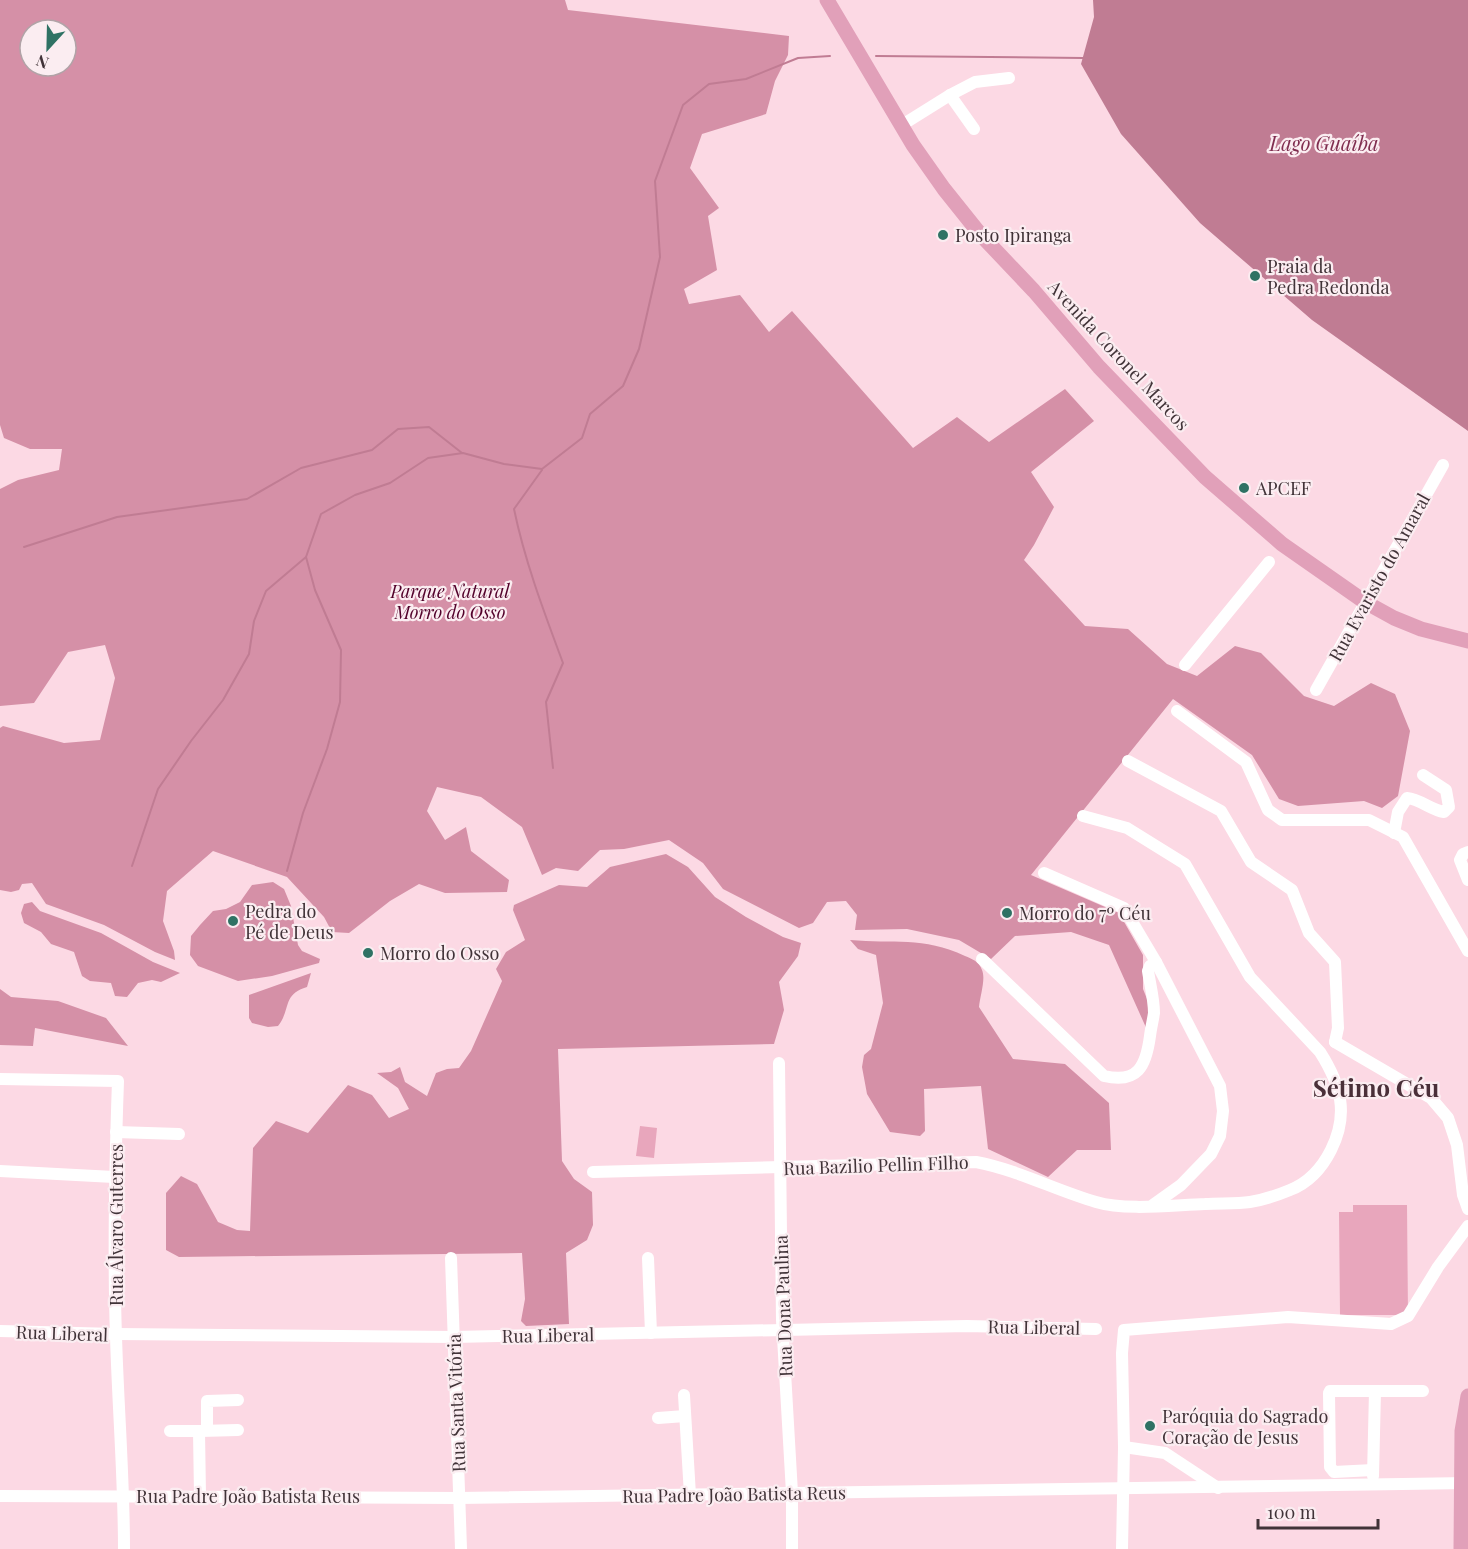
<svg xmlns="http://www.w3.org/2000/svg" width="1468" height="1549" viewBox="0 0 1468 1549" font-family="'Playfair Display',serif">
<rect width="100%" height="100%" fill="#fcd9e4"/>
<g fill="#e8a6bc">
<polygon points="640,1126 657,1128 654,1158 636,1156"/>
<polygon points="1353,1205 1407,1205 1408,1315 1340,1315 1339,1212 1353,1212"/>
</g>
<g fill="#d590a7" fill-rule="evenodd">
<path d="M0,0H565L568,10L789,36L788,55L775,81L766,114L702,134L690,168L719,208L708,216L717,270L684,289L689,304L740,295L769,332L792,311L913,448L957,417L989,442L1065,389L1094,421L1031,472L1054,507L1034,545L1024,560L1085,626L1128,629L1167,664L1197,676L1235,646L1261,653L1304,696L1334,706L1371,683L1395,694L1410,731L1398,796L1382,808L1364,801L1298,806L1279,799L1252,755L1173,699L1031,875L1119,913L1143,955V989L1151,1009L1148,1032L1109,945L1071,932L1015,936L991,959L959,940L907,929L855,930L857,915L846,901L827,902L813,923L799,928L723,889L703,863L669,840L624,849L600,850L578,871L556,868L542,875L522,827L481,797L437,787L427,811L445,840L466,827L471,851L509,880L507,892L445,893L419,884L390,901L349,933L332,932L324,917L287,877L213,851L167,891L163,921L174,951L175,960L155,952L104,925L46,904L32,883L22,884L19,890L11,892L0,890V728L3,726L64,743L100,740L115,678L105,645L68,652L34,703L0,706V489L18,480L59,470L62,449H30L4,438L0,425ZM30,30H66V66H30Z"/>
<polygon points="666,854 688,867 715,897 746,917 783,937 801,943 798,956 779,982 784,1010 774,1044 558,1049 562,1161 574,1179 592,1192 593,1225 587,1240 566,1253 569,1324 526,1326 521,1321 525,1299 522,1253 179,1257 166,1250 166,1193 181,1176 197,1184 218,1222 237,1230 250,1231 253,1148 276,1121 308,1133 348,1085 372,1095 389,1118 409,1109 398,1088 377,1073 391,1072 400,1067 405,1082 427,1096 436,1073 447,1069 459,1068 471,1051 502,981 496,969 506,952 525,940 513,910 514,905 559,885 587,887 610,867"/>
<polygon points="273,882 284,889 291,906 298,945 302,951 320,959 319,963 272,976 238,981 198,966 190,955 191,936 200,925 213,911 226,909 240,902 252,885"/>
<polygon points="32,902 40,911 101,933 153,962 180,973 161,982 152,980 138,983 127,997 115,996 111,983 90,981 82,976 74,952 51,944 41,932 24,923 21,913 24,904"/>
<path d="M850,940C893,944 923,936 965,956C972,959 979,961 982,970C986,979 980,996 979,1007L1013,1059L1065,1064L1109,1103L1111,1150H1077L1048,1177L988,1149L981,1086L924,1089L925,1131L920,1136L890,1132L867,1094L862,1067L864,1055L871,1049L883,1003L876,955L858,949Z"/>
<path d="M311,973L307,987C282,994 291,1010 278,1026L268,1027L252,1023L249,1018V995Z"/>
<polygon points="0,989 11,997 58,1001 106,1018 128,1046 35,1028 33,1046 0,1045"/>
</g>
<polygon fill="#c07c93" points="1093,0 1468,0 1468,431 1312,320 1200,223 1121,134 1081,64 1094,17"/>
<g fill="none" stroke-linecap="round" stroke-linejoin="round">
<g stroke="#c07c93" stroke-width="2">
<polyline points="876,56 1083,58"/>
<path d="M542,470L514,509C525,562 544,612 563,663L546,702L553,768"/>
<polyline points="24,547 117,517 247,499 301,468 372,450 398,429 429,427 462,453"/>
<polyline points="132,866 158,789 191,741 223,700 249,654 254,621 266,591 306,557"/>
<polyline points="287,871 303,813 327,749 340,702 341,650 315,590 306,557 321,514 355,495 390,483 428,458 463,453 504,464 542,469 582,438 590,414 623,386 639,349 660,257 655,181 683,105 709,84 746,79 798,58 830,56"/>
</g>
<g stroke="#fff" stroke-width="12">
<polyline points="950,95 974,129"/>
<polyline points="902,125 950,95 975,82 1009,78"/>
<polyline points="1185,665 1269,562"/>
<polyline points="1316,690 1443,465"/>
<polyline points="1177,711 1246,762 1268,810 1282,820 1369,820 1403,837 1468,951"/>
<polyline points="1128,761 1221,811 1251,862 1292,890 1309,933 1335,962 1338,1028 1335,1042"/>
<path d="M1394,833L1398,812L1407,798C1420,799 1431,810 1444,812L1449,807L1446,790L1423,775"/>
<polyline points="1468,852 1463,854 1460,860 1468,880"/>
<polyline points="1044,873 1124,908 1156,962 1220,1086 1223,1111 1220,1136 1211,1154 1181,1185 1153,1205"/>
<path d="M982,959L1104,1076C1138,1084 1146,1066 1150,1036C1151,1028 1153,1020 1154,1013C1154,999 1150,984 1148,971L1150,966L1156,962"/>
<polyline points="1335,1042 1431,1098 1448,1118 1457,1145 1463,1195 1468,1209"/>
<polyline points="779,1063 782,1320 792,1493 792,1549"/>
<path d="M0,1079L118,1081C115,1166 113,1251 116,1336C118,1407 124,1478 124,1549"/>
<polyline points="116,1132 179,1134"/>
<polyline points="0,1171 114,1177"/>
<path d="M593,1172L976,1162C1018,1170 1055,1190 1096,1202C1126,1211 1173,1205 1205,1204C1220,1203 1236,1204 1250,1202C1263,1200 1278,1195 1290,1190C1308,1183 1322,1168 1331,1150C1349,1114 1341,1085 1320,1052L1250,977L1185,864L1127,828L1083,816"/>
<polyline points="451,1258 461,1549"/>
<polyline points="648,1258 651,1333"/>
<polyline points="0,1331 116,1334 454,1337 967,1326 1096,1329"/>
<polyline points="684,1395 690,1495"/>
<polyline points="658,1418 685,1416"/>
<polyline points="207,1430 207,1401 238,1400"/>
<polyline points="170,1431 199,1431 200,1496"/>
<polyline points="200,1431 238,1430"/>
<polyline points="1124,1447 1165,1453 1218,1488"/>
<polyline points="1373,1470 1334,1472 1330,1467 1329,1393 1330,1391 1423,1391"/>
<polyline points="1373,1476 1375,1391"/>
<polyline points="0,1496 459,1498 1468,1483"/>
<polyline points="1122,1549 1124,1447 1122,1353 1124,1330 1288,1317 1391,1324 1408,1316 1438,1267 1468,1226"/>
</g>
<g stroke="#e1a0b9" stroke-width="15">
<polyline points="827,0 913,145 944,189 980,234 1034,291 1099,367 1205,477 1282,544 1365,602 1394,618 1421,629 1468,641"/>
<polyline points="1461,1549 1462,1431 1468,1396"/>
</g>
</g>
<g fill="#2f7264" stroke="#fbedf1" stroke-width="2">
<circle cx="943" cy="235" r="6"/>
<circle cx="1255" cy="276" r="6"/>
<circle cx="1244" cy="488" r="6"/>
<circle cx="1007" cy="913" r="6"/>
<circle cx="233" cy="921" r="6"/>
<circle cx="368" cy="953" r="6"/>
<circle cx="1150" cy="1426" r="6"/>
</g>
<g text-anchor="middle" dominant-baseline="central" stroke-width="4.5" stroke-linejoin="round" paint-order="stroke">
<g font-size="18" fill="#413338" stroke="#fbedf1" text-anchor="start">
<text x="955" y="235">Posto Ipiranga</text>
<text x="1267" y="266">Praia da<tspan x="1267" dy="21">Pedra Redonda</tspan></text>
<text x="1256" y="488">APCEF</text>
<text x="245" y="911">Pedra do<tspan x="245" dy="21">Pé de Deus</tspan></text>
<text x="1019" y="913">Morro do 7º Céu</text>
<text x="380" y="953">Morro do Osso</text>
<text x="1162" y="1416">Paróquia do Sagrado<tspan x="1162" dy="21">Coração de Jesus</tspan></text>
</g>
<g font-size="18" fill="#413338" stroke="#fbedf1">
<text transform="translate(1119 355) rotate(47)">Avenida Coronel Marcos</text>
<text transform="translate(1379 577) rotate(-61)">Rua Evaristo do Amaral</text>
<text transform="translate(876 1165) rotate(-2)">Rua Bazilio Pellin Filho</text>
<text transform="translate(116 1225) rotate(-90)">Rua Álvaro Guterres</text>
<text transform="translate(783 1306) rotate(-92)">Rua Dona Paulina</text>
<text transform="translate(1034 1327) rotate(1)">Rua Liberal</text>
<text transform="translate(62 1333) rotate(2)">Rua Liberal</text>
<text transform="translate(548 1335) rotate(-1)">Rua Liberal</text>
<text transform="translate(456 1403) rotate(-92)">Rua Santa Vitória</text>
<text transform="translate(734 1494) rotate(-1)">Rua Padre João Batista Reus</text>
<text x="248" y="1496">Rua Padre João Batista Reus</text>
</g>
<g font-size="18" font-style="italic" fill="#52002a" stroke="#fbedf1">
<text x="450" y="591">Parque Natural<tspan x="450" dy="21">Morro do Osso</tspan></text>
</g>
<g font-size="20" font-style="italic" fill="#802e50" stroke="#fbedf1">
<text x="1324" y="142">Lago Guaíba</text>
</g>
<g font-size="24" font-weight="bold" fill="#4a3039" stroke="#fbedf1">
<text x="1376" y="1087">Sétimo Céu</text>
</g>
</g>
<g transform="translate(48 48) rotate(202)"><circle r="28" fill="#fbedf1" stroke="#b1a3a7" stroke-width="1.5"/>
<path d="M0-4.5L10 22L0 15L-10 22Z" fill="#2f7264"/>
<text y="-9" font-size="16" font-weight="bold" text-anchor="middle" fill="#413338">N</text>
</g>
<path d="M1258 1519v9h120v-9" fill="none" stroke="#413338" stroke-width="3"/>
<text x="1267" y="1519" font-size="18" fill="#413338" stroke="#fbedf1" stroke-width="4.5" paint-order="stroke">100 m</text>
</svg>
